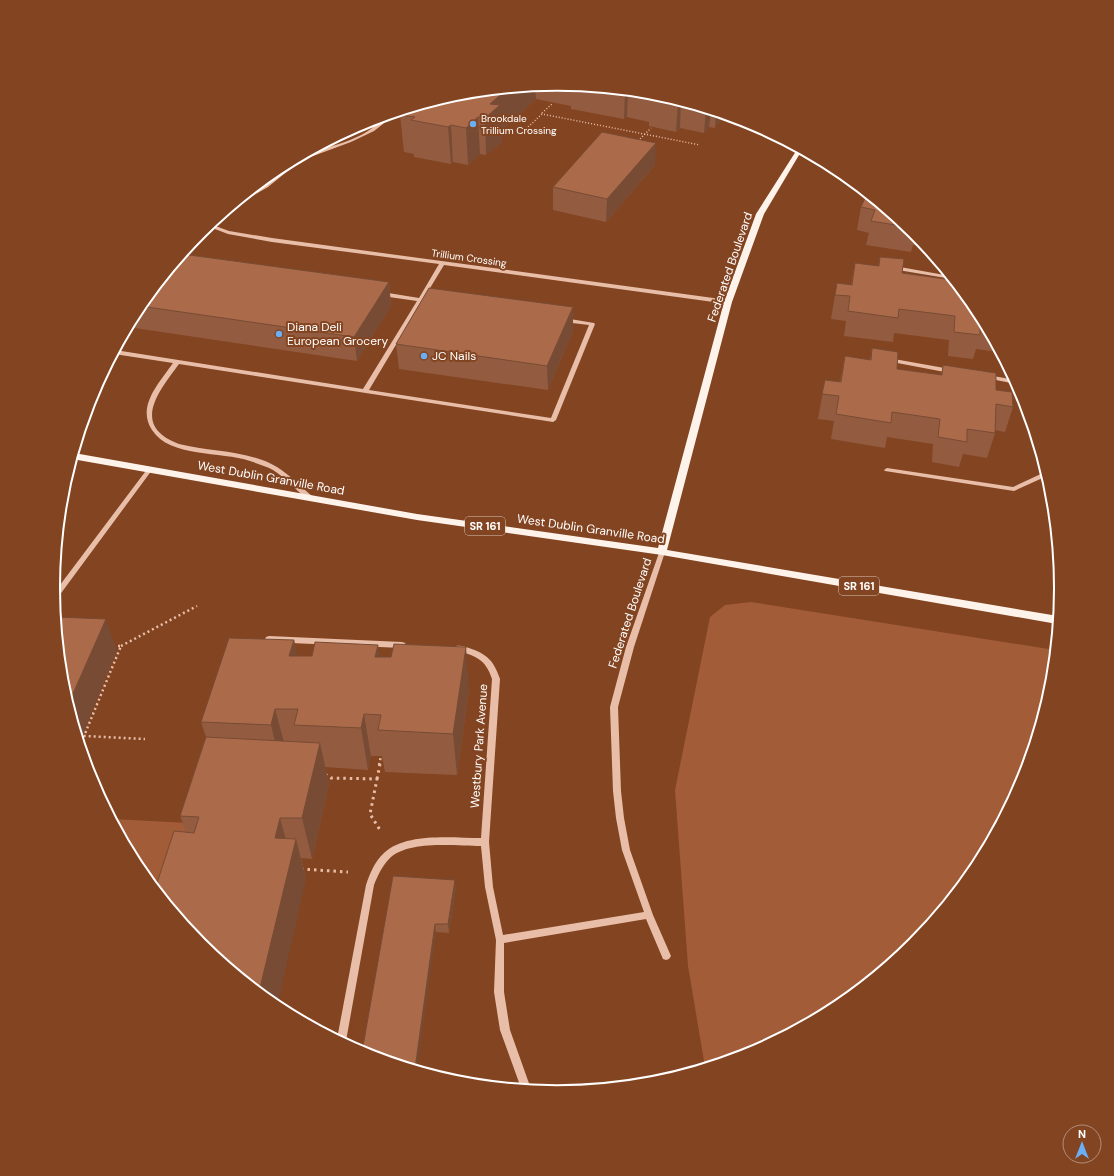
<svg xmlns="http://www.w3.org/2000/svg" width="1114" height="1176" viewBox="0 0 1114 1176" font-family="'DM Sans',sans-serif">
<rect width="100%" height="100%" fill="#834421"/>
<g fill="#a25c38">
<polygon points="751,602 1055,650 1051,687 1023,781 976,868 913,945 837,1007 750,1054 705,1067 688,966 675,790 710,617 725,605"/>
<polygon points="112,819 189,823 163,899 138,868"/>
</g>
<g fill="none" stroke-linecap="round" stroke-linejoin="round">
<g stroke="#e9bea8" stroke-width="1.5" stroke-dasharray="1 2" stroke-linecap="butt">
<polyline points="542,113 552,104"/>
<polyline points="538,130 526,129 542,114 700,145"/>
<polyline points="638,141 651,128"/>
</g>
<g stroke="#e9bea8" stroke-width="2.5" stroke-dasharray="2 3" stroke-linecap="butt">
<polyline points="113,646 121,646 84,736 145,739"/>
<polyline points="121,646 197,606"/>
<polyline points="379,765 381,756"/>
</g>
<g stroke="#e9bea8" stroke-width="3" stroke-dasharray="2.5 4" stroke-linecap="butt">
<polyline points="325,774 331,778 377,779 370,814 380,830"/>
<polyline points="377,779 380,764"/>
<polyline points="301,869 348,872"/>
</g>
<g fill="#e9bea8" fill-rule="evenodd">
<path d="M388,115L383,124L374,131L351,142L305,159L295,165L268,187L238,204H234L242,197L262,186L259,184L261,182L266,184C277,176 287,164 300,158C325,145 367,142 383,116Z"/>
<polygon points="797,150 802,150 807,153 797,152"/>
<path d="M210,224L229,231L272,238L728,300L731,302L728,304L444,265L424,298L433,300L434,301L431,303L422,301L369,390L551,418L589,325L564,322L561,320L564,318L594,323L595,324L556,420L553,422L179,364C159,391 130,426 179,444C211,452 248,450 277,467C290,475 301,487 312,496L313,498L310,500H308C296,490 286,478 273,470C266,466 258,464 250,461C221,451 170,458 152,430C136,406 160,382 173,363L114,354L115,350L363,389L417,301L382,296L379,294L382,292L419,298L439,264L272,242L228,234L207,226Z"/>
<polygon points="900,267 950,276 952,279 898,270 897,269"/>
<polygon points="894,359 950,369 953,371 950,373 892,362 892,360"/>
<polygon points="988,375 1015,380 1016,384 986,378 986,376"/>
<polygon points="150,467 153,469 152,470 56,600 54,600 54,593 148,468"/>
<polygon points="887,468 1013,487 1043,473 1044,471 1045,470 1047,476 1014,491 885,471 884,470"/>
<path d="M660,550H664L665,552L634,647L618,707L621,791L624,818L630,850L653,915L671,956L669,959L666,960L663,959L646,919L504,943V992L510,1030L531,1089L521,1088L500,1030L494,992L496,940L485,887L481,846C456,846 409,840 390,858C382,866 378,875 374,885L346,1041L345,1043L337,1039L366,885C370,873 375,861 384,853C406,832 453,838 481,838L492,679C486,659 475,656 456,650L455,648L456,646C461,645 465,647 469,648C487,654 494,661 500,679L489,842L493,887L503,935L644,912L622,850L616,818L613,791L610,707L626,647Z"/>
<polygon points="269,636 402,642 405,643 406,645 405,647 402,648 269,642 266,641 265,639 266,637"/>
</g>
<polygon fill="#fef3eb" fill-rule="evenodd" points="798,148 802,150 764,214 732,302 667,550 1058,616 1057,624 662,555 417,520 72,459 74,453 417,514 658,548 724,302 756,214"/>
</g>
<g fill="#935c40">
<polygon points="557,84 656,94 725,115 715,128 709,127 704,133 680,128 676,132 649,126 649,122 627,117 624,119 571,109 571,106 536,99 501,131 502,142 486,155 480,154 468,165 453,162 451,164 414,157 414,154 404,152 400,115 459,94"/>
<polygon points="655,165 606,222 553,210 553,187"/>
<polygon points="874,199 914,232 926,247 913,245 911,252 866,245 869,233 857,230 861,207"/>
<polygon points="182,254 389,282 391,306 357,361 128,327 138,308"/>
<polygon points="880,257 902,273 976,308 999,350 998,352 976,349 973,359 948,356 949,340 894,333 893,342 844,336 846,321 831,319 837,283 851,285 855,263 878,266"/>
<polygon points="573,331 548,390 399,369 396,344"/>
<polygon points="872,348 897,369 941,375 943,365 996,390 1013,407 1005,432 995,430 995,433 987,458 963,454 959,467 932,462 933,444 887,437 885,448 831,439 834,421 818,419 825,380 840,382 845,356 870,360"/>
<polygon points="294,640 297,656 380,657 469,689 457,775 385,772 382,756 371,756 368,770 325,767 329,784 312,859 301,858 306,879 186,832 180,816 206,737 201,722"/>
<polygon points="393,876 456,888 449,933 436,932"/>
</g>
<g fill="#784b34">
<polygon points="535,86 536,99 501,131 502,142 486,155 485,118 490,104 507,89"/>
<polygon points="625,91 628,91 627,117 624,119"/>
<polygon points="678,101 681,102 680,128 676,132"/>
<polygon points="706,109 711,111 709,127 704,133"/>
<polygon points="716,112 725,115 715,128"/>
<polygon points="478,117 480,154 468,165 466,128"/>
<polygon points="451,125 453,162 451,164 448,127"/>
<polygon points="656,143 655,165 606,222 607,199"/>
<polygon points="389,282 391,306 357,361 354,337"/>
<polygon points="573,307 573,331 548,390 547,366"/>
<polygon points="106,619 117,651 80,742 68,705"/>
<polygon points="294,640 303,683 289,656"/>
<polygon points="378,645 384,687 375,657"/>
<polygon points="466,647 469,689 457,775 453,734"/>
<polygon points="275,709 286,750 281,767 271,725"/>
<polygon points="364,714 371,756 368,770 361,728"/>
<polygon points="320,743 329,784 312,859 302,818"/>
<polygon points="280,818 291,858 275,838"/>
<polygon points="296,839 306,879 277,1007 259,992"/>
<polygon points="455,880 456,888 449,933 448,924"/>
<polygon points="435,924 436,932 417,1070 415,1069"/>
</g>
<g fill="#ab6b4a" stroke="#784b34">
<polygon points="507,89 490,104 500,105 485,118 478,117 466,128 451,125 448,127 411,120 415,117 400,115 407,110 459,94"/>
<polygon points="602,132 656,143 607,199 553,187"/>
<polygon points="865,198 874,199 908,227 871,221 875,210 861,207"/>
<polygon points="182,254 389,282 354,337 140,306"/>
<polygon points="880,257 904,259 902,273 953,280 976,308 985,325 980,324 980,335 954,332 955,316 899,309 898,318 848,311 850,296 835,295 837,283 852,285 855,263 879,266"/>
<polygon points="429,288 573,307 547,366 396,344"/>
<polygon points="872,348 898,352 897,369 942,375 943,365 996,373 996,390 1012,392 1013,407 996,404 995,433 967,429 967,442 938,437 940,419 892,412 891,423 836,414 839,396 822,394 825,380 841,382 845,356 871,360"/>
<polygon points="56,617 106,619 68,705 63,686"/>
<polygon points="229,638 294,640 289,656 312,656 315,642 378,645 375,657 391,657 394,644 466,647 453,734 378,730 381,715 364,714 361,728 294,725 298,709 275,709 271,725 201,722"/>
<polygon points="206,737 320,743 302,818 280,818 275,838 296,839 259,992 200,944 155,889 174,831 194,833 199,817 180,816"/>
<polygon points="393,876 455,880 448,924 435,924 415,1069 362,1052"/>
</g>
<g fill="#6aaff5" stroke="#834421" stroke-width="1.5">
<circle cx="473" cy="124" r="4"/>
<circle cx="279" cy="334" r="4"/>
<circle cx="424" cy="356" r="4"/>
</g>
<g text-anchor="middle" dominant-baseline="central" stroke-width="4" stroke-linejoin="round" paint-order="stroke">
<g font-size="10" fill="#fff" stroke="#834421" text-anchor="start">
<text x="481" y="118">Brookdale<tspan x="481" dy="12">Trillium Crossing</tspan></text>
</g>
<g font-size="10" fill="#fff" stroke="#834421">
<text transform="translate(469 258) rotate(8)">Trillium Crossing</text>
</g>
<g fill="#834421" stroke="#dac7bc" stroke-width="1">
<rect x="465" y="517" width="40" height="18" rx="3"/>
<rect x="839" y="577" width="40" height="18" rx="3"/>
</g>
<g font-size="11" font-weight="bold" fill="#fff">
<text x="485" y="526">SR 161</text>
<text x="859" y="586">SR 161</text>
</g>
<g font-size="12" fill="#fff" stroke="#834421">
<text transform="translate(730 267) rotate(-71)">Federated Boulevard</text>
<text transform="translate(271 478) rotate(10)">West Dublin Granville Road</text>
<text transform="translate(591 529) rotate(8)">West Dublin Granville Road</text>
<text transform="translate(630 613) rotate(-72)">Federated Boulevard</text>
<text transform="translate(479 746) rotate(-86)">Westbury Park Avenue</text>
</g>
<g font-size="12" fill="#fff" stroke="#834421" text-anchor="start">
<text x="287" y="327">Diana Deli<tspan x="287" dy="14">European Grocery</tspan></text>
<text x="432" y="356">JC Nails</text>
</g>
</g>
<path d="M0 0H1114V1176H0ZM60 588a497 497 0 1 1 994 0a497 497 0 1 1-994 0Z" fill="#834421" fill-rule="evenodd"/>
<path fill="none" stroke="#fff" stroke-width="2" d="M60 588a497 497 0 1 1 994 0a497 497 0 1 1-994 0Z"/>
<g transform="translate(1082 1144)"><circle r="19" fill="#834421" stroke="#b58f7a"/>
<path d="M0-3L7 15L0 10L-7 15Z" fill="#6aaff5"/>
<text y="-6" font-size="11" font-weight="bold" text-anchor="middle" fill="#ffffff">N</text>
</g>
</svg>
